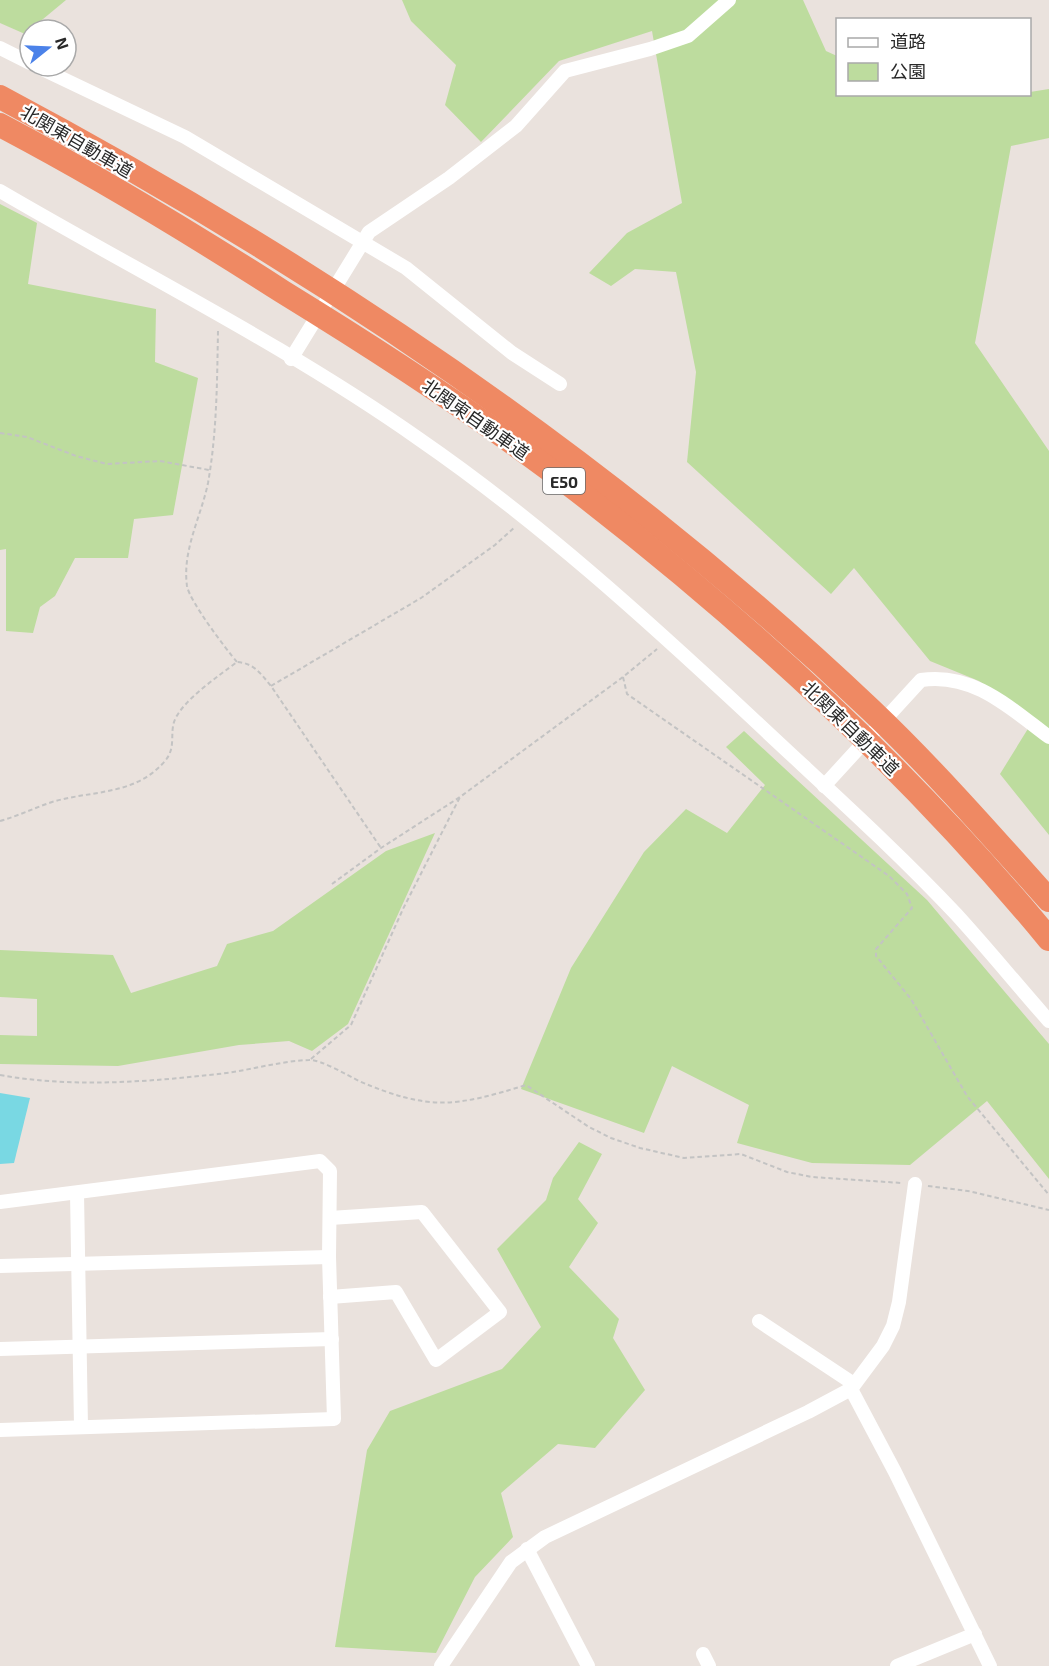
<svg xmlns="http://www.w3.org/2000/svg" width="1049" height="1666" viewBox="0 0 1049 1666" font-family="'Exo 2','Noto Sans JP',sans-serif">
<rect width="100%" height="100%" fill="#eae2dd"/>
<g fill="#bddc9e">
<polygon points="0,0 66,0 25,34 0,23"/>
<polygon points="402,0 803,0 826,51 837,56 838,94 1030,94 1030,92 1049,89 1049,138 1011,146 975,343 1049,451 1049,835 1000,774 1034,719 979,681 930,661 854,568 831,594 687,462 696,372 676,272 635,269 611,286 589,273 627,233 682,203 652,31 559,61 481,142 445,105 456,65 411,21"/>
<polygon points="0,204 37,223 28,284 156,309 155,362 198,378 173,515 134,519 128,558 75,558 55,596 40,607 33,633 6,631 6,549 0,550"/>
<polygon points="744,731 927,900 1049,1044 1049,1179 987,1101 910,1165 812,1163 737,1143 749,1105 672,1066 644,1133 521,1089 571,968 644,852 686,809 727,833 765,785 726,747"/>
<polygon points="435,833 348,1024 312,1051 289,1041 239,1045 118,1066 0,1064 0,1035 37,1036 37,999 0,997 0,950 113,955 131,993 217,966 227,944 273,931 386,851"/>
<polygon points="579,1142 602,1154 578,1199 598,1223 569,1267 619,1319 613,1338 645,1390 595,1448 558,1444 501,1493 513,1537 475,1577 436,1653 335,1647 367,1450 390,1411 502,1369 541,1327 497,1249 546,1200 553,1178"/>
</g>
<polygon fill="#79d8e3" points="0,1093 30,1098 14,1163 0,1164"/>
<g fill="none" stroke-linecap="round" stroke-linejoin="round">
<g stroke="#c3c3c3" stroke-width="2" stroke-dasharray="4.5 3" stroke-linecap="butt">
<path d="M218,331C217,382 217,432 208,483C201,517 182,550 187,586C190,602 226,649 237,662"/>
<polyline points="0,433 27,437 76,456 107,464 160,461 209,470"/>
<polyline points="623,677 627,694 889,876 907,894 912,908 876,949 876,956 911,999 967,1096 1049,1195"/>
<polyline points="271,686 421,598 495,545 514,528"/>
<path d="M0,821C18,816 34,808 52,802C92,790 135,796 165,761C176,748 170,735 174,722C181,701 220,675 237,662C254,663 261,674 271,686L381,848"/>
<polyline points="332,884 381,848 460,797 623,677 657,649"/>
<polyline points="311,1059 351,1025 403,909 460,797"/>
<path d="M0,1075C72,1088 146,1082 218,1074C248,1071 279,1061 309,1060C320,1059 347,1075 359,1081C429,1111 455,1107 526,1085L589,1127L611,1138L640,1148L684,1158L741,1154L787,1172L812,1177L902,1183"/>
<polyline points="928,1186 968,1191 1049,1210"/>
</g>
<g stroke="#fff" stroke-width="14">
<polyline points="0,48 30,63"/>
<polyline points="36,66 185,137 406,268 512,353 560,384"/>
<path d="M0,191C140,273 287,346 419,439C538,521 646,619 751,717C820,782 891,845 956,914C988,949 1018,986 1049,1021"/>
<polyline points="291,359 369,232 449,178 516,126 565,71 650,49 688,36 729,0"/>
<path d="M824,786L921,680C973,672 1010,708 1049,737"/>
<polyline points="77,1193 81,1427"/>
<polyline points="0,1202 320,1161 330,1171 329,1257 334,1419 0,1430"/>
<polyline points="330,1218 422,1212 500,1312 436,1360 396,1292 330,1297"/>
<polyline points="0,1266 329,1257"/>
<polyline points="759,1321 854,1384"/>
<polyline points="0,1349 332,1339"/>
<polyline points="851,1389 895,1472 990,1666"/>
<polyline points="527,1549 588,1666"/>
<polyline points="703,1654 709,1666"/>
<polyline points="441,1666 511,1562 545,1537 808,1412 851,1389 883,1346 893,1326 899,1302 915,1184"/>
<polyline points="897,1666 975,1634"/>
</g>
<g stroke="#ef8963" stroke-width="24">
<path d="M0,97C314,264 613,465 871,710C934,770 991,835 1049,900"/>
<path d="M0,125C97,176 191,233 283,292C384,354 484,419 578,491C749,623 911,772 1049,939"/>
</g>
</g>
<g text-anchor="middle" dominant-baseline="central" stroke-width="4.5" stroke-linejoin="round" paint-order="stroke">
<rect fill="#fff" stroke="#696969" stroke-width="1.5" x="543" y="468" width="42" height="26" rx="4.5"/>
<g font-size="16" font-weight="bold" fill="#292929">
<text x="564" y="481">E50</text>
</g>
<g font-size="18" fill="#292929" stroke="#fff">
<text transform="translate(77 141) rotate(30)">北関東自動車道</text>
<text transform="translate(476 419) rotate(35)">北関東自動車道</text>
<text transform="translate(851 728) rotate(44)">北関東自動車道</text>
</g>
</g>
<rect x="836" y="18" width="195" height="78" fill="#ffffff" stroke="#a9a9a9" stroke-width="1.5"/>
<rect x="848" y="38" width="30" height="9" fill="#ffffff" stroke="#a9a9a9" stroke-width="1.5"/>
<text x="890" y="48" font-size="18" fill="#292929">道路</text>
<rect x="848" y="63" width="30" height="18" fill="#bddc9e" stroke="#a9a9a9" stroke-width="1.5"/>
<text x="890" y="78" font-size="18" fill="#292929">公園</text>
<g transform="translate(48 48) rotate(72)"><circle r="28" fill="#ffffff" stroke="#a9a9a9" stroke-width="1.5"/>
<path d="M0-4.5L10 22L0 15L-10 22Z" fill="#4b82e9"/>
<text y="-9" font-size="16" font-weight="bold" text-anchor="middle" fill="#292929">N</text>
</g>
</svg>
